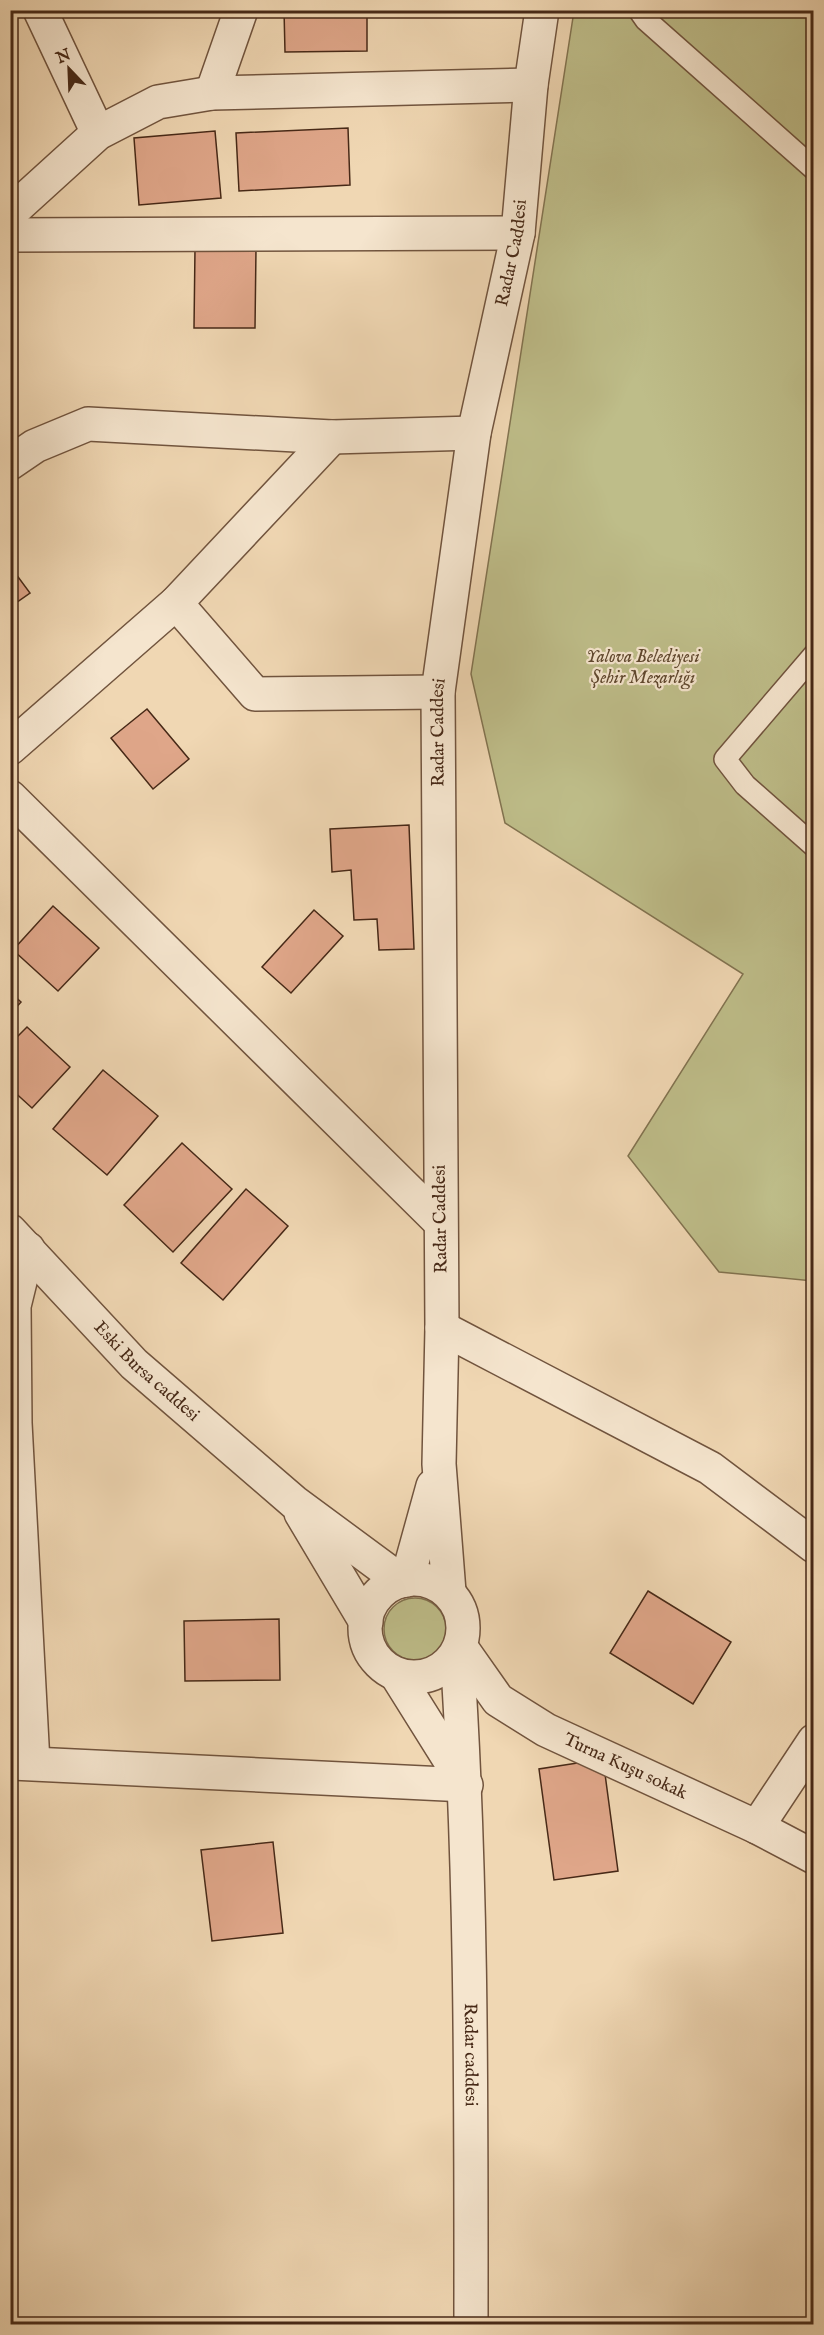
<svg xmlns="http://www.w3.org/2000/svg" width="824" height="2335" viewBox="0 0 824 2335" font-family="'IM FELL English',serif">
<rect width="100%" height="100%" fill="#f0d7b3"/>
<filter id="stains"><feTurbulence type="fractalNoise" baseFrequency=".00333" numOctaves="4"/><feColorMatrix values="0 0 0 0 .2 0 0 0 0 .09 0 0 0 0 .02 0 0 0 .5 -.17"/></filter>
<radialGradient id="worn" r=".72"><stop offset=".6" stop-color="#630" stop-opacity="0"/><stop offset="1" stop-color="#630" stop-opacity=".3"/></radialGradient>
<g fill="#bebd89" stroke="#827350" stroke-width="1.5">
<polygon points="574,11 813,11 813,1281 719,1272 628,1156 743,974 505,823 471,674"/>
<circle cx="415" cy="1629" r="31"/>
</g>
<g fill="#dfa689" stroke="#472917" stroke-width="1.5">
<polygon points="284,10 367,10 367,51 285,52"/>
<polygon points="348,128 350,185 239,191 236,133"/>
<polygon points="215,131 221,198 139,205 134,138"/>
<polygon points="195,249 256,249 255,328 194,328"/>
<polygon points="10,566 30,593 10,607"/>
<polygon points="147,709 189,759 153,789 111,738"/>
<polygon points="409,825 414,949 379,950 377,919 354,920 351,870 332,872 330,829"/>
<polygon points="53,906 99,948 58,991 13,950"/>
<polygon points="314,910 343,936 291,993 262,967"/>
<polygon points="10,992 21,1002 10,1014"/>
<polygon points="27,1027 70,1067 32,1108 10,1088 10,1044"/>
<polygon points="103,1070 158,1116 107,1175 53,1129"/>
<polygon points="182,1143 232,1189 173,1252 124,1205"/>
<polygon points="246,1189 288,1226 223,1300 181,1263"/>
<polygon points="648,1591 731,1642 693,1704 610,1653"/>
<polygon points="279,1619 280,1680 185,1681 184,1621"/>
<polygon points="603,1759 618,1871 554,1880 539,1769"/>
<polygon points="273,1842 283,1933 212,1941 201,1850"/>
</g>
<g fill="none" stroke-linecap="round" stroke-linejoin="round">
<defs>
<g id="lane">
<polyline points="639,10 646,20 814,169"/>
<polyline points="814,655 725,759 745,785 814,846"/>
</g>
<g id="street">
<polyline points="40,10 98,133"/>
<polyline points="212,93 241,10"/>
<polyline points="10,213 98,133 158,102 212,93 531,85"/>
<polyline points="10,235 518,233"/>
<polyline points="10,463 35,446 88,424 332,437 474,433"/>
<polyline points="176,603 255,694 438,692"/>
<polyline points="10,748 176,603 332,437"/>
<polyline points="10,797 440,1222"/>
<path id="s1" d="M10,1231L134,1364L294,1502L401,1581"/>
<polyline points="28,1249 14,1306 15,1423 33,1763"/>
<polyline points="442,1328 710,1468 814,1546"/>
<polyline points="301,1513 366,1622"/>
<circle cx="414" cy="1628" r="49"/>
<polyline points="407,1580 433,1486"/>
<path id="s2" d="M449,1592L439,1464L442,1328L438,692L474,433L518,233L531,85L542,10"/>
<path id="s3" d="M460,1646L498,1700L546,1730L757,1827L814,1857"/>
<path id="s4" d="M457,1653C472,1877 471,2100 471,2324"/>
<polyline points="396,1674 463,1781"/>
<polyline points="12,1763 466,1785"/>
<polyline points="757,1827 814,1741"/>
</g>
</defs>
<use href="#lane" stroke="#71543e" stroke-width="24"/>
<use href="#street" stroke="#71543e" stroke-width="36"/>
<use href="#lane" stroke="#f5e5ce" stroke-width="21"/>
<use href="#street" stroke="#f5e5ce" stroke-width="33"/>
</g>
<g text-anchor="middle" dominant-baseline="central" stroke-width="4.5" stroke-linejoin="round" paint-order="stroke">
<g font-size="18" fill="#472917" stroke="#f5e5ce">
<text stroke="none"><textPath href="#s2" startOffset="1346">Radar Caddesi</textPath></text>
<text stroke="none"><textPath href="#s2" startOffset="860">Radar Caddesi</textPath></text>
<text transform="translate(441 1219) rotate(-91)">Radar Caddesi</text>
<text stroke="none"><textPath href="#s1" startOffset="196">Eski Bursa caddesi</textPath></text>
<text stroke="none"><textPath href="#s3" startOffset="210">Turna Kuşu sokak</textPath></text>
<text stroke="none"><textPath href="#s4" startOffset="402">Radar caddesi</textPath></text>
</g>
<g font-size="18" font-style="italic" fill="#5f472e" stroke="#f5e5ce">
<text x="643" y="657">Yalova Belediyesi<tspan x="643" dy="21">Şehir Mezarlığı</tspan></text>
</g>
</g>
<rect width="824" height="2335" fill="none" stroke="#f0d7b3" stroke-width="36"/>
<rect x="12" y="12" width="800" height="2311" fill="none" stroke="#472917" stroke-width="3"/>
<rect x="18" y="18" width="788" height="2299" fill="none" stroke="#472917" stroke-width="1.5"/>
<g transform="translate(69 69) rotate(337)" stroke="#f5e5ce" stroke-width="4.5" paint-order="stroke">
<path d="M0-4.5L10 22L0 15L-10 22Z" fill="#472917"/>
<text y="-9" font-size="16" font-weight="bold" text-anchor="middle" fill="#472917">N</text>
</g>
<rect width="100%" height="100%" filter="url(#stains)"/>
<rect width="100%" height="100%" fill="url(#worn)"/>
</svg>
